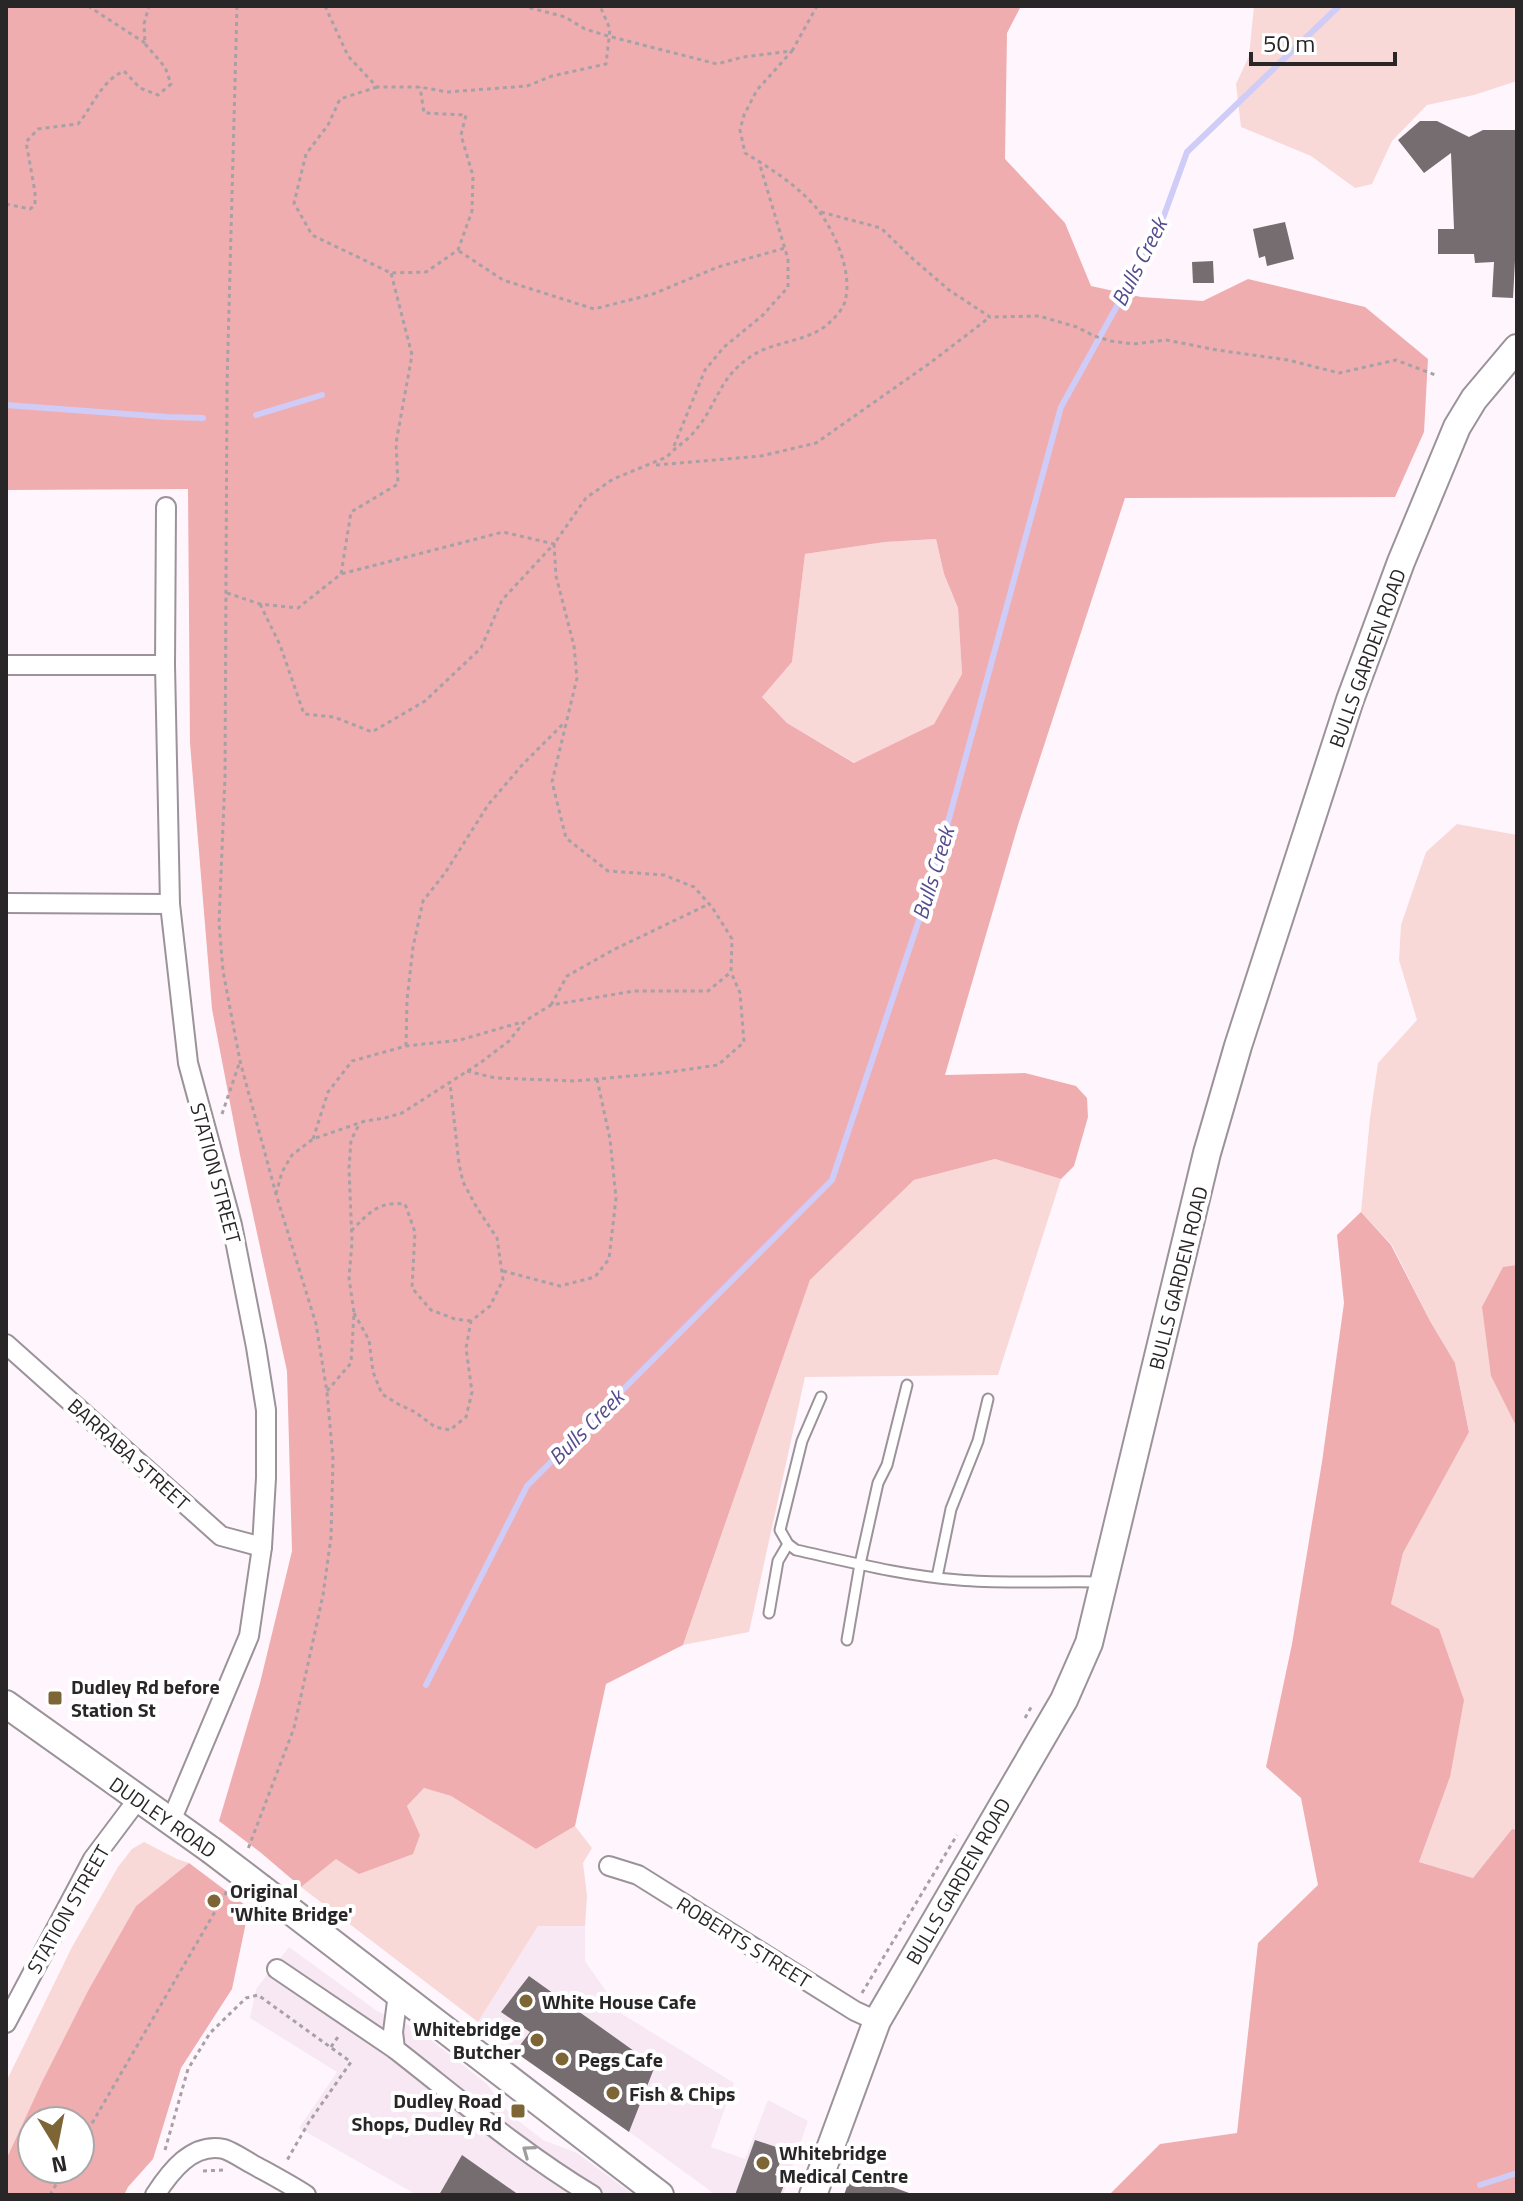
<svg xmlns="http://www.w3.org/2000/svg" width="1523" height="2201" viewBox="0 0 1523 2201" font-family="'Titillium Web',sans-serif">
<rect width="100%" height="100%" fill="#fff6fd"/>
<g fill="#f7e8f4">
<polygon points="538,1926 585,1926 585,1961 622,2014 734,2083 711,2147 745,2159 768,2100 808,2121 783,2195 716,2195 478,2022"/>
<polygon points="289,1947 377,2011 417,2029 487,2084 511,2115 543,2140 577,2153 634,2195 417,2195 299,2128 337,2072 250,2018 256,1989"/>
</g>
<g fill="#f9d8d8">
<polygon points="1254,6 1517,6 1517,81 1474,95 1427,105 1392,141 1372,184 1355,188 1311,156 1241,127 1236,84 1249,56"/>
<polygon points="936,539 944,574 958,608 962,674 934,724 855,763 787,723 762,697 792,662 805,554 885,542"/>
<polygon points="1457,824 1517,835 1517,1265 1502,1268 1491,1376 1517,1428 1517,1830 1512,1829 1473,1878 1419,1862 1450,1777 1439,1629 1391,1604 1403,1553 1469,1431 1455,1363 1430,1321 1392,1245 1361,1212 1370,1118 1378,1063 1417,1020 1399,960 1401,925 1426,852"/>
<polygon points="995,1159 1061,1179 998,1375 805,1377 749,1632 683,1645 810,1280 914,1180"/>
<polygon points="424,1788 451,1796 536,1849 575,1826 592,1848 583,1863 587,1896 585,1926 538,1926 478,2022 301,1887 336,1858 420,1835 407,1806"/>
<polygon points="144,1842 177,1859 189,1863 136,1906 6,2160 6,2082 72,1947 118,1867 132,1849"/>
</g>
<g fill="#efadaf" fill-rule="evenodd">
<path d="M6,6H1021L1007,33L1005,159L1065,223L1091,286L1141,297L1203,301L1248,279L1365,307L1428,359L1424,432L1395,497L1125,498L1018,825L945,1075L1025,1073L1076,1086L1087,1098L1088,1117L1074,1166L1061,1179L995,1159L914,1180L810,1280L683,1645L606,1684L575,1826L536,1849L451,1796L424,1788L407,1806L420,1835L413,1854L359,1874L336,1859L301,1887L260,1852L219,1821L260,1683L292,1551L287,1371L240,1155L212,1009L190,743L188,489L6,490ZM936,539L944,574L958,608L962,674L934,724L854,763L787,723L762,697L792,662L805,554L885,542Z"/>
<polygon points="1361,1212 1391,1245 1430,1321 1455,1363 1469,1432 1403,1553 1391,1604 1439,1629 1464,1700 1450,1777 1419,1862 1473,1878 1512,1829 1517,1830 1517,2195 1109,2195 1160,2144 1237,2133 1258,1943 1318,1885 1301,1798 1266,1767 1292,1644 1322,1462 1344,1303 1337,1235"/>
<polygon points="1517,1265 1517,1428 1491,1376 1482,1307 1503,1267"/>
<path d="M189,1863L249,1908L232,1989L181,2068L153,2159L128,2187L124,2195H6V2160L42,2082L88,1991L136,1906ZM80,2121V2169H32V2121Z"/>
</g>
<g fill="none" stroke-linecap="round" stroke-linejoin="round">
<g stroke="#cfccf8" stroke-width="6">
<polyline points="6,405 167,417 203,418"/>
<polyline points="256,415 322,395"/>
<polyline points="426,1685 527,1486 832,1180 932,881 1061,407 1158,232 1187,152 1339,6"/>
<polyline points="1480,2185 1517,2173"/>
</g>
</g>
<g fill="#766d70">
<polygon points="1420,121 1437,121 1469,137 1483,130 1517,130 1517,260 1515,261 1513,298 1492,297 1494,262 1475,263 1474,254 1438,254 1438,229 1454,229 1451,153 1424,173 1398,140"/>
<polygon points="1285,222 1294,259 1267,266 1265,256 1259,258 1253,229"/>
<polygon points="1213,261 1214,283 1193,283 1192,262"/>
<polygon points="529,1976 655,2066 629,2132 515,2052 530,2032 501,2012"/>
<polygon points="755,2140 785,2150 775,2175 786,2180 780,2195 735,2195"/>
<polygon points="462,2155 519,2195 439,2195"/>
<polygon points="852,2172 909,2193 909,2195 844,2195"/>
</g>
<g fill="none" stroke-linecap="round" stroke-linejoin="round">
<defs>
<g id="service">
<path d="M821,1397L802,1441L780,1530L788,1544L796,1550C850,1562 904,1576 959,1580C1006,1584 1053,1581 1100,1582"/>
<polyline points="937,1577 951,1509 978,1441 988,1399"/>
<polyline points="769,1613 778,1561 788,1544"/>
<polyline points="847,1640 860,1564 878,1483 887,1465 907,1385"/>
</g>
<g id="minor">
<polyline points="166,507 165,665 170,904 188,1063 232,1225 256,1347 266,1410 266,1478 262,1547 249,1636 171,1821"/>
<polyline points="6,665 165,665"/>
<polyline points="6,903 170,904"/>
<polyline points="6,1344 221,1536 262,1547"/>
<polyline points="609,1866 638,1875 855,2011 877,2021"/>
<polyline points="277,1969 395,2049"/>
<path d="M398,1994L393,2032L395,2049C459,2099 522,2153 592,2195"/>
<polyline points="6,2023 93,1859 138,1799"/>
<path d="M155,2195C170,2172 192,2142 224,2149C233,2152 243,2159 252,2164C270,2174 289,2184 306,2195"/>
</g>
<g id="secondary">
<polyline points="6,1704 211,1850"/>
<polyline points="261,1888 660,2195"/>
<polyline points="813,2195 877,2021 1064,1700 1089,1643 1207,1153 1238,1046 1350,700 1401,562 1457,427 1474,399 1517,348"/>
</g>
</defs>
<use href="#service" stroke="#9b9399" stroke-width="13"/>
<use href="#minor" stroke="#9b9399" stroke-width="22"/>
<use href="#secondary" stroke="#9b9399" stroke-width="30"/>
<g stroke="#a7a1a6" stroke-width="3" stroke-dasharray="4 4" stroke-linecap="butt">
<polyline points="88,6 145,43"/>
<polyline points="237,6 227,384 225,777 219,923 223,971 240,1061 276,1194 316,1324 327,1392 333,1459 331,1537 323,1595 294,1728 248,1849"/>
<polyline points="325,6 348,56 377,87 420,87 447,92 527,86 552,76 606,64 610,29 600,6"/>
<polyline points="792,51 817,6"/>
<polyline points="377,87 340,99 328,125 306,154 294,203 312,235 391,273 426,272 458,250 472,211 473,176 461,135 466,115 424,113 420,87"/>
<path d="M6,204L30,209L35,205V192L26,142L38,129L78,124C93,106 101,81 124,71L140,88L158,95L171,84L165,67L145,44L144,24L149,6"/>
<polyline points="821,212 881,228 913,259 949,290 990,317 1039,316 1077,327 1094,336 1111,341 1133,344 1166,340 1217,350 1288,360 1339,373 1396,360 1438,376"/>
<polyline points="459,251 503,280 594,309 653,294 718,267 785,248"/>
<polyline points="674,446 705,370 724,347 763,315 788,287 788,259 759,162"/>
<polyline points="656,465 761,456 816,443 930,363 990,317"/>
<polyline points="227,593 260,604 298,608 341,574 351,512 398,484 396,443 412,355 391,273"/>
<polyline points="260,604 280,645 304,714 334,717 372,732 425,701 481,648 502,600 554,544 503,532 341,574"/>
<polyline points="551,1005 567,976 613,950 709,904"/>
<polyline points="406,1046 407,1000 413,947 423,901 445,873 488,805 523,764 565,722"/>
<polyline points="467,1071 495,1078 575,1081 663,1073 718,1065 744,1042 740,993 731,972"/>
<polyline points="222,1114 239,1064"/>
<polyline points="313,1139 328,1092 352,1061 406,1046 460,1040 522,1022"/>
<path d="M276,1194L282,1172L292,1155L313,1139L365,1121L385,1118L402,1113L480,1063L509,1041L525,1021L551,1005L634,991H708L731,972L732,939L712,907L694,887L664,875L608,871L566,838L552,782L577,678L574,646L556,576L554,544L586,498L613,479L667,457C675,447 686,442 694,432C718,405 717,378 753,355C777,340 811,342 831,321C836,317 844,307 845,301C853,273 835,232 818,210C801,188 769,167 745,153L740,130L744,115L757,90L792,51L743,57L717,64L608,36L585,29L565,17L523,6"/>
<path d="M351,1231C369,1213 378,1201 405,1204L415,1232L412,1288L431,1310L455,1319L471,1321"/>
<polyline points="503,1271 560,1286 595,1277 609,1259 616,1198 610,1139 597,1079"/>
<polyline points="354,1313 369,1340 373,1372 382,1394 398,1404 415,1412 435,1427 450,1430 466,1417 472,1392 466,1348 471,1321 490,1306 503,1280 497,1238 477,1208 463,1182 459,1164 450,1083"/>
<polyline points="327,1391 351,1363 354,1313 349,1278 352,1242 349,1168 351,1140 360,1123"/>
<polyline points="1025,1718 1033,1704"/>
<polyline points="862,1993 957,1835"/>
<polyline points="331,2047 340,2034"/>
<polyline points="80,2144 227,1891"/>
<polyline points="165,2150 188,2069 210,2033 246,1998 258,1995 351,2062 309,2122 286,2162"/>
<polyline points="203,2171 224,2170"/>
<polyline points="50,2195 65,2169"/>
</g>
<use href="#service" stroke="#fff" stroke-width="9"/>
<use href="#minor" stroke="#fff" stroke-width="18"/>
<use href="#secondary" stroke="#fff" stroke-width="26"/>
<defs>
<polyline id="secondary-bridge" points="211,1850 261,1888"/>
</defs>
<use href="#secondary-bridge" stroke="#9b9399" stroke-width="30" stroke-linecap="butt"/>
<use href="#secondary-bridge" stroke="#fff" stroke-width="26"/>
</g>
<defs><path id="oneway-chevron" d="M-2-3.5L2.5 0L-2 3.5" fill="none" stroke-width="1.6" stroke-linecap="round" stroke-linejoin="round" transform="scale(2)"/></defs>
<use stroke="#9f9d9e" href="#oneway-chevron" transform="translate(528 2151) rotate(-144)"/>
<g fill="#7d6536" stroke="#fff" stroke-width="3">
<rect x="47" y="1690" width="16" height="16" rx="4"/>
<circle cx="214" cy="1901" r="8"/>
<circle cx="526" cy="2001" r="8"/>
<circle cx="537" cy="2040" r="8"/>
<circle cx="562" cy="2059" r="8"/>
<circle cx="613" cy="2093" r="8"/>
<rect x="510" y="2103" width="16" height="16" rx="4"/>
<circle cx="763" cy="2163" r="8"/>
</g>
<g text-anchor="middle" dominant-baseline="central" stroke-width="8" stroke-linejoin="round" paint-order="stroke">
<g font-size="20" fill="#292628" stroke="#fff">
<text transform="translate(1367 658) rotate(-70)">BULLS GARDEN ROAD</text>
<text transform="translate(216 1173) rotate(75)">STATION STREET</text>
<text transform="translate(1178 1278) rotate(-76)">BULLS GARDEN ROAD</text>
<text transform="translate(129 1454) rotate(42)">BARRABA STREET</text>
<text transform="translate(163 1817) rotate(35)">DUDLEY ROAD</text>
<text transform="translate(958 1881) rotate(-60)">BULLS GARDEN ROAD</text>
<text transform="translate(68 1909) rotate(-60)">STATION STREET</text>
<text transform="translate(744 1942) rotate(32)">ROBERTS STREET</text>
</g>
<g font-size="20" font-weight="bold" fill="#292628" stroke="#fff" text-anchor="start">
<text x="71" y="1686">Dudley Rd before<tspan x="71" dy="23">Station St</tspan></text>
<text x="230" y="1890">Original<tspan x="230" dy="23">'White Bridge'</tspan></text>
<text x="542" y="2001">White House Cafe</text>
<text x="521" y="2028" text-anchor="end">Whitebridge<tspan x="521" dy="23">Butcher</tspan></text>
<text x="578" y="2059">Pegs Cafe</text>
<text x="629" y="2093">Fish &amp; Chips</text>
<text x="502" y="2100" text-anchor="end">Dudley Road<tspan x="502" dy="23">Shops, Dudley Rd</tspan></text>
<text x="779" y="2152">Whitebridge<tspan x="779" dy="23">Medical Centre</tspan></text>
</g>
<g font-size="22" font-style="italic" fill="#554c8f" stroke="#fff">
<text transform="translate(1139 262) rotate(-63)">Bulls Creek</text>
<text transform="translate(933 873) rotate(-73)">Bulls Creek</text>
<text transform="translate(586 1427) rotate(-45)">Bulls Creek</text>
</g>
</g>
<rect width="1523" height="2201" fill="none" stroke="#292628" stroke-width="16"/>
<g transform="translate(56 2145) rotate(170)"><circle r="38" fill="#ffffff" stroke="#a9a8a9" stroke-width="2"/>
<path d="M0-6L14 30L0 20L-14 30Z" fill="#7d6536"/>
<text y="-12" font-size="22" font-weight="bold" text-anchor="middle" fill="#292628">N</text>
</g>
<path d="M1251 52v12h144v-12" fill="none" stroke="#292628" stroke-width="4"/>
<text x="1263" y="52" font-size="24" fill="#292628" stroke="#ffffff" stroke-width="6" paint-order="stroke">50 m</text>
</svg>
